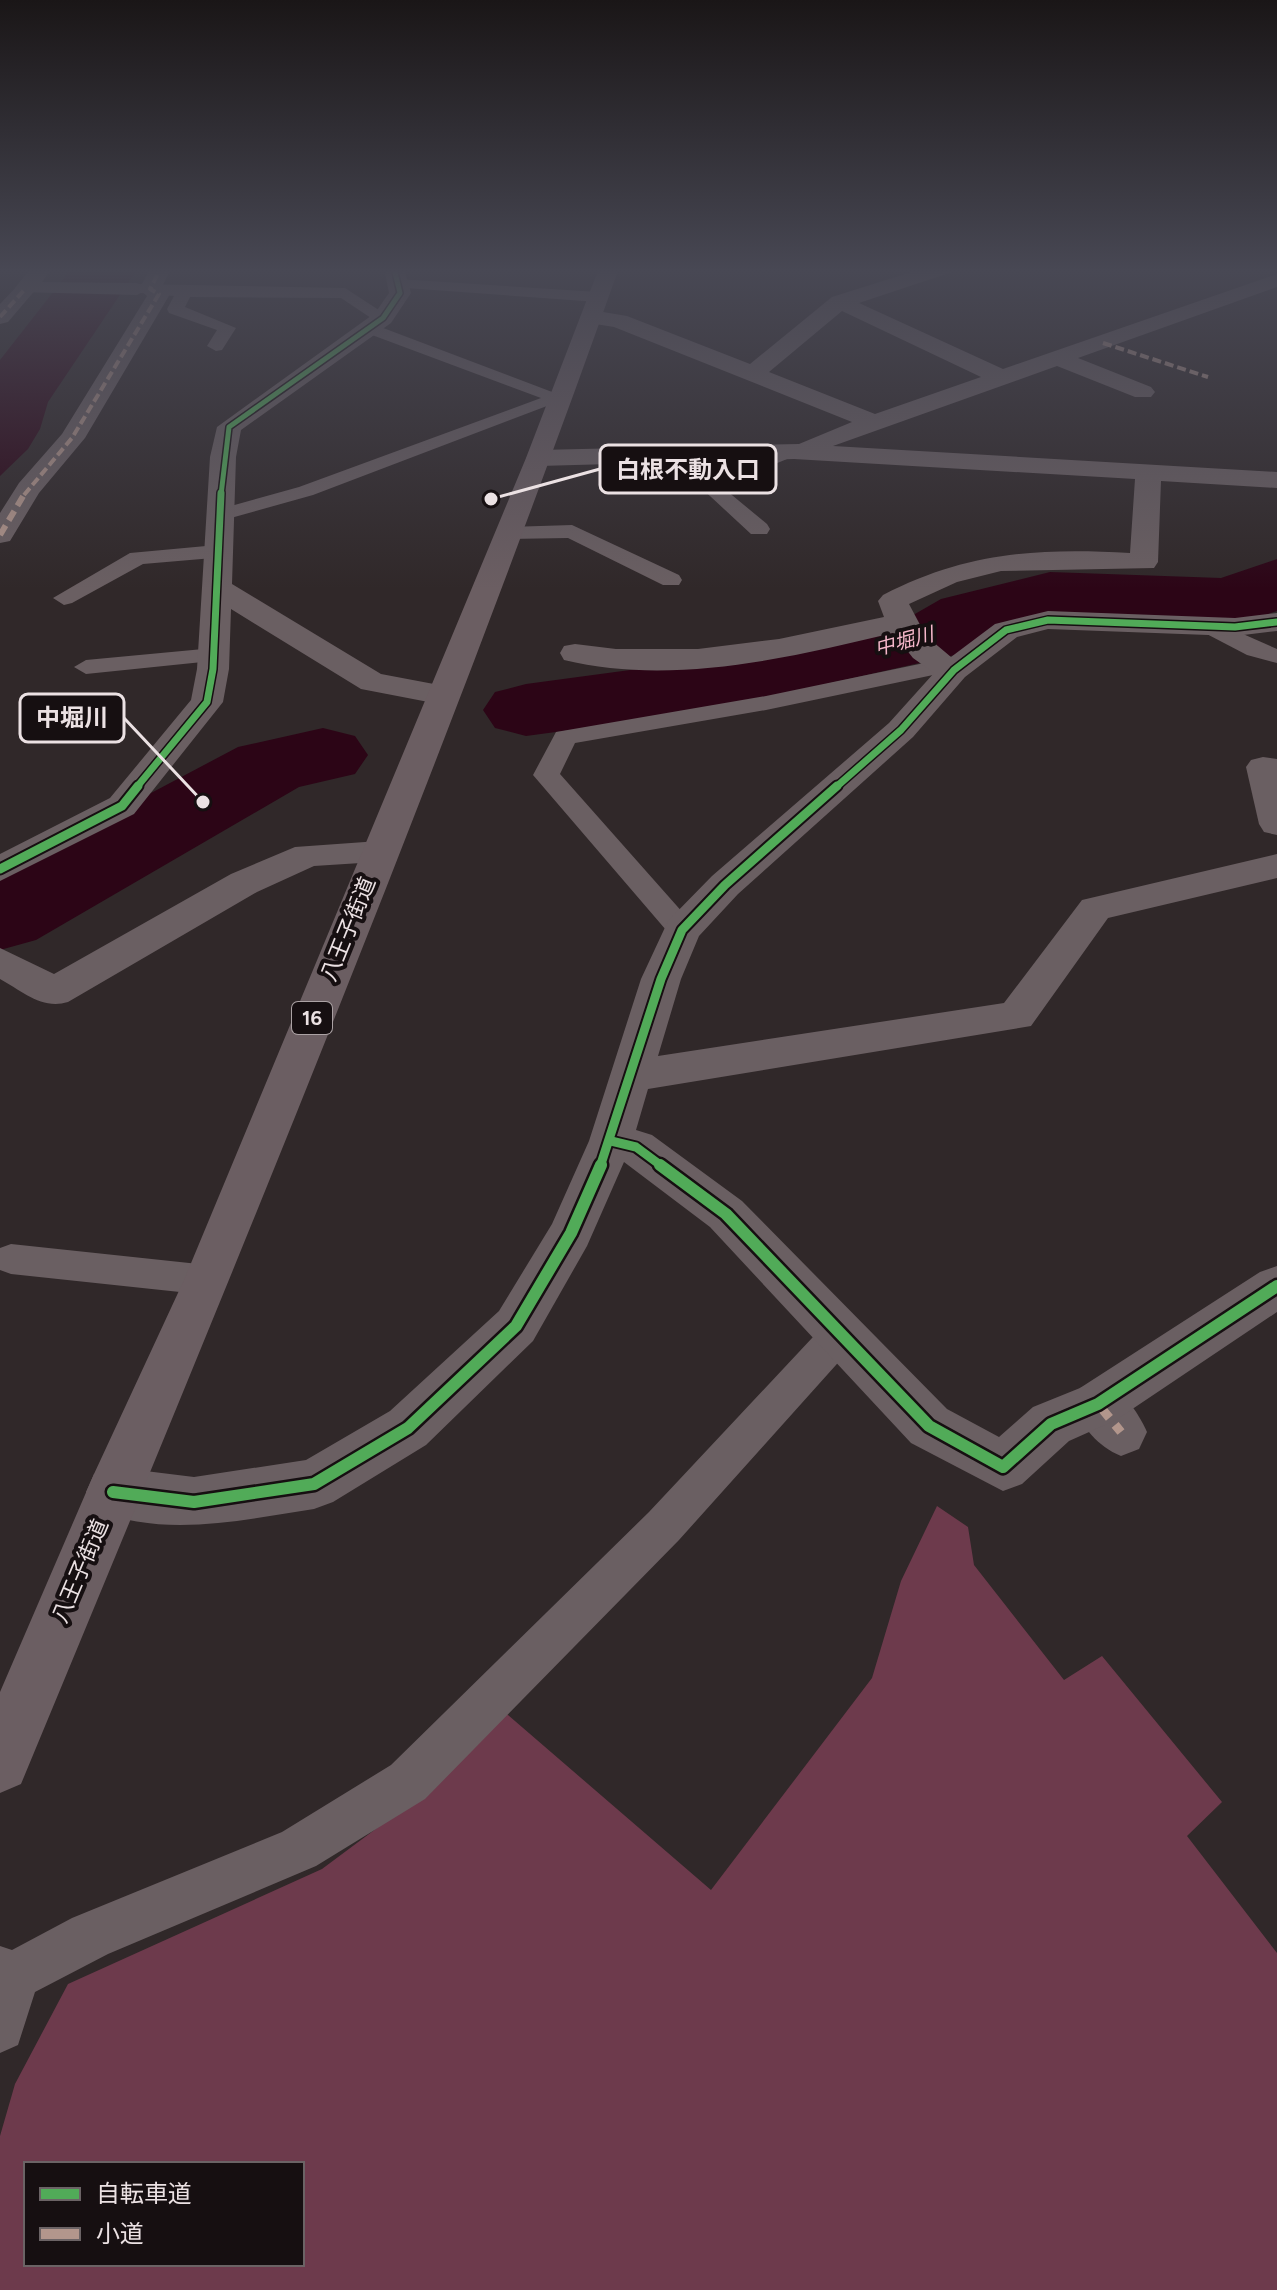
<svg xmlns="http://www.w3.org/2000/svg" width="1277" height="2290" viewBox="0 0 1277 2290" font-family="Figtree,'Noto Sans JP',sans-serif">
<rect width="100%" height="100%" fill="#302829"/>
<path fill="#6d3a4c" fill-rule="evenodd" d="M937,1506L968,1527L974,1565L1064,1680L1102,1656L1222,1802L1187,1836L1277,1953V2290H0V2136L15,2084L68,1984L322,1869L416,1799L501,1709L711,1890L872,1678L901,1581ZM26,2164H302V2264H26Z"/>
<polygon fill="#2c0516" points="72,268 138,268 48,402 40,429 28,449 0,476 0,360"/>
<g fill="none" stroke-linecap="round" stroke-linejoin="round">
<g fill="#2c0516" fill-rule="evenodd">
<polygon points="1277,559 1277,611 1232,626 1050,620 997,633 964,653 697,713 526,736 495,728 483,710 495,692 526,684 697,661 835,634 908,618 941,599 1050,572 1221,578"/>
<polygon points="323,728 355,736 368,755 355,774 299,787 36,940 0,950 0,873 238,747"/>
</g>
<g fill="#6a5f62" fill-rule="evenodd">
<polygon points="398,279 598,292 606,297 598,302 392,287 392,281"/>
<polygon points="137,284 345,288 391,318 383,323 377,322 341,298 190,297 185,307 236,328 222,350 216,351 207,346 217,330 169,313 167,309 174,296 131,292 129,289"/>
<polygon points="370,323 568,398 313,495 220,521 213,519 209,515 213,511 299,487 541,398 364,332 361,328"/>
<polygon points="785,447 792,449 795,453 792,457 721,486 767,524 770,529 767,534 751,534 697,484 700,480"/>
<polygon points="572,525 679,575 682,580 679,585 663,585 568,538 508,539 497,533 508,527"/>
<polygon points="217,545 228,552 225,557 143,564 72,603 64,605 53,598 130,553"/>
<polygon points="1209,619 1277,649 1277,663 1247,655 1201,631 1197,626 1201,621"/>
<polygon points="214,648 226,655 222,660 86,674 74,667 86,660"/>
<polygon points="929,662 938,664 941,669 938,674 766,710 575,743 560,774 692,923 697,930 692,937 682,940 672,937 533,775 556,732 766,696"/>
<polygon points="11,1244 208,1265 221,1269 226,1280 221,1291 208,1295 11,1274 0,1270 0,1248"/>
<polygon points="840,1318 853,1322 859,1334 853,1346 679,1540 425,1799 316,1866 108,1954 35,1992 18,2045 0,2053 0,1946 12,1950 72,1918 282,1832 391,1765 649,1512 827,1322"/>
</g>
<g fill="#6a5f62" fill-rule="evenodd">
<polygon points="151,268 171,268 162,287 170,294 85,438 39,493 10,541 0,543 0,513 19,483 62,434 147,296 139,289"/>
<polygon points="26,282 37,288 8,322 0,324 0,304 19,284"/>
<path d="M1098,1381C1122,1390 1136,1408 1147,1432L1139,1449L1121,1456C1097,1446 1083,1428 1073,1404L1080,1388Z"/>
</g>
<g fill="#6a5f62" fill-rule="evenodd">
<polygon points="31,268 52,268 42,282 137,283 148,289 137,295 19,292 15,288"/>
<polygon points="384,268 404,268 411,293 391,323 241,430 236,457 232,584 381,674 455,688 460,695 455,702 444,705 361,689 231,609 229,669 223,702 134,814 0,881 0,854 110,798 191,700 197,669 210,457 217,427 375,313 389,293"/>
<path d="M924,268H955L952,272L859,303L1003,369L1277,274V287L1078,358L1151,387L1155,392L1151,397H1135L1057,366L833,446L1277,472V488L1161,481L1158,562L1154,568L1001,571L957,582L909,604L926,636L951,657L995,624L1048,611L1235,618L1277,613V631L1235,636L1048,629L1017,637L965,677L913,737L738,894L699,936L681,979L658,1056L1004,1003L1082,900L1277,854V878L1108,918L1031,1026L648,1089L636,1130L652,1135L742,1201L947,1409L999,1437L1033,1407L1080,1388L1260,1272L1277,1266V1312L1116,1420L1069,1441L1022,1484L1003,1491L911,1443L710,1227L624,1162L587,1246L533,1341L426,1445L333,1502L314,1509C241,1520 166,1538 94,1510L86,1492L94,1474L113,1467L194,1477L306,1460L390,1411L499,1311L552,1224L589,1141L641,979L668,921L712,876L889,723L934,673L913,658L893,633C789,658 671,686 564,660L560,653L564,646L575,644L616,649H698L779,639L884,617L878,601L883,595C967,552 1037,548 1130,553L1135,479L794,459L539,466L526,458L539,450L799,444L852,422L614,327L583,322L580,317L591,310L627,316L750,364L832,297ZM842,311L981,377L875,414L769,372Z"/>
<polygon points="1263,757 1277,759 1277,835 1264,832 1259,824 1246,767 1251,760"/>
<path d="M379,841L392,845L397,853L392,861L314,866L257,892L68,1002C42,1010 22,991 0,979V948L54,974L231,874L295,847Z"/>
</g>
<path fill="#6b5e62" fill-rule="evenodd" d="M599,268H619C437,780 229,1283 21,1784L0,1793V1692L94,1474L184,1280L526,458Z"/>
<g stroke="#b2968c" stroke-width="4" stroke-dasharray="9 4" stroke-linecap="butt">
<polyline points="0,317 26,288"/>
<polyline points="1103,343 1208,377"/>
<polyline points="24,495 72,438 159,294 150,289 161,268"/>
</g>
<polyline stroke="#b2968c" stroke-width="6" stroke-dasharray="11 6" stroke-linecap="butt" points="0,535 25,493"/>
<polyline stroke="#b2968c" stroke-width="9" stroke-dasharray="18 9" stroke-linecap="butt" points="1098,1404 1121,1432"/>
<defs>
<polyline id="cycleway-far3" points="221,495 229,427 383,318 400,293 394,268"/>
<g id="cycleway-far2">
<polyline points="136,788 207,702 213,669 221,493"/>
<polyline points="835,788 901,730 954,670 1006,630 1048,620 1235,627 1277,622"/>
</g>
<g id="cycleway-far1">
<polyline points="0,869 122,806 138,786"/>
<polyline points="611,1141 636,1147 663,1167"/>
<polyline points="600,1167 661,979 682,930 725,885 837,786"/>
</g>
<g id="cycleway">
<polyline points="660,1165 726,1214 929,1426 1003,1467 1051,1424 1098,1404 1277,1286"/>
<polyline points="113,1492 194,1502 314,1484 408,1428 516,1326 571,1233 601,1165"/>
</g>
</defs>
<use href="#cycleway-far3" stroke="#160f11" stroke-width="8"/>
<use href="#cycleway-far2" stroke="#160f11" stroke-width="10"/>
<use href="#cycleway-far1" stroke="#160f11" stroke-width="13"/>
<use href="#cycleway" stroke="#160f11" stroke-width="17"/>
<use href="#cycleway-far3" stroke="#51ab58" stroke-width="5"/>
<use href="#cycleway-far2" stroke="#51ab58" stroke-width="7"/>
<use href="#cycleway-far1" stroke="#51ab58" stroke-width="9"/>
<use href="#cycleway" stroke="#51ab58" stroke-width="12"/>
</g>
<linearGradient id="sky" x2="0" y2="1"><stop stop-color="#1a1617"/><stop offset="0.46" stop-color="#484854"/><stop offset="1" stop-color="#484854" stop-opacity="0"/></linearGradient>
<rect width="1277" height="589" fill="url(#sky)"/>
<g text-anchor="middle" dominant-baseline="central" stroke-width="8" stroke-linejoin="round" paint-order="stroke">
<g font-size="20" font-style="italic" fill="#f5b7ca" stroke="#160f11">
<text transform="translate(904 641) rotate(-15)">中堀川</text>
</g>
<rect fill="#160f11" stroke="#aba2a4" stroke-width="2" x="292" y="1002" width="40" height="32" rx="6"/>
<g font-size="20" font-weight="bold" fill="#ebe1e3">
<text x="312" y="1018">16</text>
</g>
<g font-size="22" fill="#ebe1e3" stroke="#160f11">
<text transform="translate(348 929) rotate(-68)">八王子街道</text>
<text transform="translate(80 1571) rotate(-67)">八王子街道</text>
</g>
</g>
<path fill="none" stroke="#ebe1e3" stroke-width="3" d="M491 499L600 469M203 802L124 718"/>
<g fill="#ebe1e3" stroke="#160f11" stroke-width="3">
<circle cx="491" cy="499" r="8"/>
<circle cx="203" cy="802" r="8"/>
</g>
<g fill="#160f11" stroke="#ebe1e3" stroke-width="3">
<rect x="600" y="445" width="176" height="48" rx="8"/>
<rect x="20" y="694" width="104" height="48" rx="8"/>
</g>
<g font-size="24" text-anchor="middle" font-weight="bold" fill="#ebe1e3">
<text x="688" y="478">白根不動入口</text>
<text x="72" y="726">中堀川</text>
</g>
<rect x="24" y="2162" width="280" height="104" fill="#160f11" stroke="#6b6365" stroke-width="2"/>
<rect x="40" y="2188" width="40" height="12" fill="#51ab58" stroke="#6b6365" stroke-width="2"/>
<text x="96" y="2202" font-size="24" fill="#ebe1e3">自転車道</text>
<rect x="40" y="2228" width="40" height="12" fill="#b2968c" stroke="#6b6365" stroke-width="2"/>
<text x="96" y="2242" font-size="24" fill="#ebe1e3">小道</text>
</svg>
